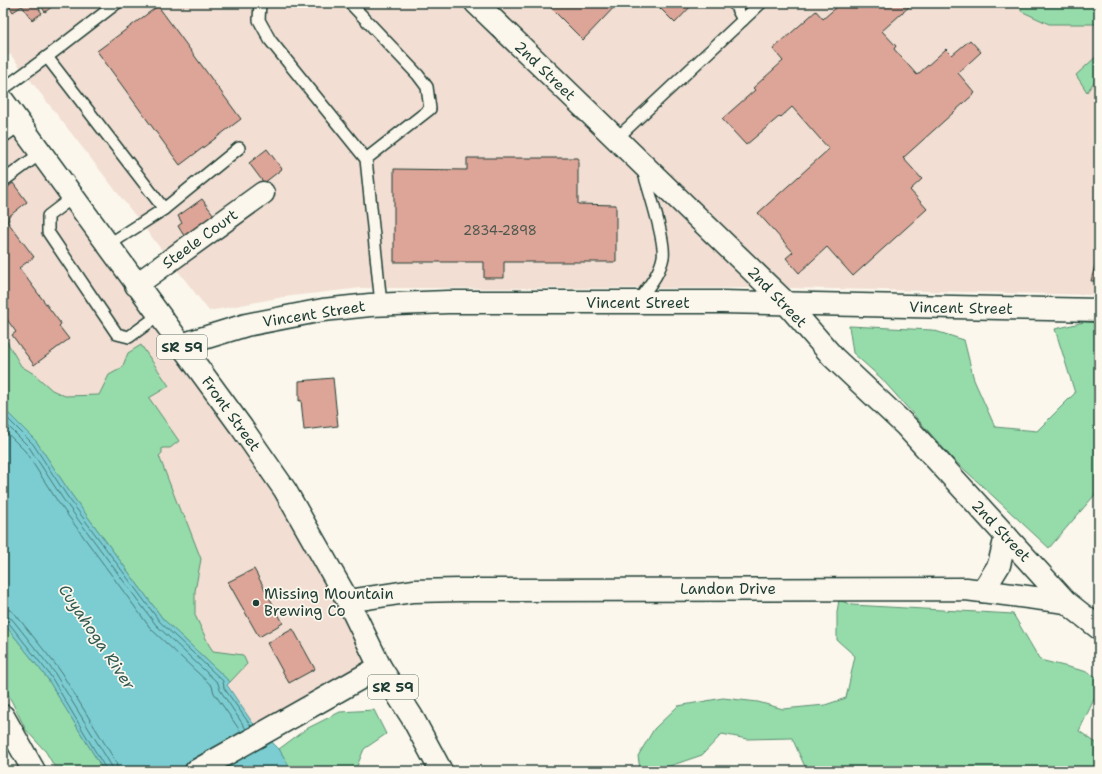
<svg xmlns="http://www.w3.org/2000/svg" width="1102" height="774" viewBox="0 0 1102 774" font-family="'Shantell Sans',sans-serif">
<rect width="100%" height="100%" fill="#fbf7ec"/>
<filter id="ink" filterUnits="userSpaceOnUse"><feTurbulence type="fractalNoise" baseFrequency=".025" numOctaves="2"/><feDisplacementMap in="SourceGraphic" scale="8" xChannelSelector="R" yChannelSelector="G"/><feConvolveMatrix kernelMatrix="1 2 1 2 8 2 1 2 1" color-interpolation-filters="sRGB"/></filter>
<g filter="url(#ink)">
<g fill="#f2ded3">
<polygon points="3,3 1099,3 1099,295 790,288 361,288 283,297 209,311 10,54 3,61"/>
<polygon points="3,101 242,428 380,667 264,734 252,722 227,685 230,682 163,619 71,494 36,441 3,408"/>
</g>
<g fill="#96dcaa" stroke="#5a8c6f">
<polygon points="1021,3 1099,3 1099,24 1049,24 1021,11"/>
<polygon points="1099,47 1099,75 1087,92 1076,75 1098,55"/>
<polygon points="1084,322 1099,323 1099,490 1049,548 952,458 881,378 853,353 849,326 932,330 964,340 974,380 995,427 1037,431 1075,393 1055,329"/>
<polygon points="3,335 21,366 34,374 52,390 65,396 99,395 109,375 122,368 128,353 141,345 169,386 149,398 179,441 170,448 162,448 162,453 159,456 181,513 184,515 201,559 195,591 195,615 209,645 213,651 243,655 247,664 230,682 163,619 71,494 36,441 3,408"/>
<polygon points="839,600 852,605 1013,614 1040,660 1084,671 1099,678 1099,689 1079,731 1099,745 1099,771 807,771 792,738 747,739 722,734 702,755 664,768 640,769 638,756 654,729 678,706 723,698 758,702 783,709 825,705 846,698 855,656 837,640 837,612"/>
<polygon points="3,622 47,678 104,771 57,771 46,752 26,730 3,684"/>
<polygon points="374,710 386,734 364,749 355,771 292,771 279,749 306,729 340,712"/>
</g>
<polygon fill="#7ccdd2" stroke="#579393" points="3,408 36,441 71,494 163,619 230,682 227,685 252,722 279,749 292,771 104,771 47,678 3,622"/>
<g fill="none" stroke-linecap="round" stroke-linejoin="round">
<g stroke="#447773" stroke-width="1">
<polyline points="3,414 33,444 67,496 160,622 223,681 224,688 251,726"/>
<polyline points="3,421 29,447 63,499 156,625 218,683 220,690 246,729"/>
<polyline points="3,429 25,451 58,502 151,629 212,686 214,693 241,732"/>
<polyline points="3,609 10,610 16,615 59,669 116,762 118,771"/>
<polyline points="3,615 12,619 54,672 111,765 112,771"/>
<polyline points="3,620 8,622 50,675 107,771"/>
</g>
</g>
<g fill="#dda598" stroke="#1f3d34">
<polygon points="7,3 57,3 45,12 42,7 39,9 42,13 32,20 22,6 13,12"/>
<polygon points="546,3 618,3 583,40"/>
<polygon points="655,3 691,3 693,4 675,23"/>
<polygon points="838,3 909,3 911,5 882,31 896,46 894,49 917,75 946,49 952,55 970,40 981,52 958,73 975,93 903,158 922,179 910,190 927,209 853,276 827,247 799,273 786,258 793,252 758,213 829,149 792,107 781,117 780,116 746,145 722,119 755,90 753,88 783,61 773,49 816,11 823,19 839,5"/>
<polygon points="158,6 241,119 180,165 97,51"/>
<polygon points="267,149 282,169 264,183 249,163"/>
<polygon points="467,158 578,158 578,204 616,205 616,262 504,262 504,278 484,278 484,262 394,262 394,169 467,170"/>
<polygon points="13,183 27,202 8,217 9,220 7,221 34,257 19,268 61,324 59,326 69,339 34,365 12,335 16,332 3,314 3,191"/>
<polygon points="202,199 216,218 186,239 178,226 182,223 178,216"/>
<polygon points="1099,249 1099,281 1091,281"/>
<polygon points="333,378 338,426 304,430 301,400 299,401 299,381"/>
<polygon points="254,569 283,623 259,637 228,582"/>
<polygon points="293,629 315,669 289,683 267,643"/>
</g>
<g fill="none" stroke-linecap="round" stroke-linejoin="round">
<defs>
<g id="service">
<polyline points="260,3 259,20 270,40 366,159 381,304"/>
<polyline points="350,3 418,75 427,87 430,109 366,159"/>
<polyline points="734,3 743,20"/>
<polyline points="47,57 117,3"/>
<polyline points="3,89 47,57 164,209 108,245"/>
<polyline points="3,137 20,125"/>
<polyline points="616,139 761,3"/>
<polyline points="3,181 41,153"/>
<polyline points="73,197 48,216 48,232 117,334 129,337 159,315"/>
<polyline points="164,209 239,148"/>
<path d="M637,303C647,288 660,274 663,257C666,241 648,188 643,170"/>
</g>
<g id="minor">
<polyline points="476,3 787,304 833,357 906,426 1066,602"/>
<polyline points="136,285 263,193"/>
<polyline points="181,345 246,325 323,310 370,305 448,302 721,302 1099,310"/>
<polyline points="983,591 999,565 1006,536"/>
<polyline points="348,601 413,591 460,590 966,589 1066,602 1099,628"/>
<polyline points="3,716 34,771"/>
<polyline points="196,771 380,667"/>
</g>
<polyline id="primary" points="3,101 242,428 285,490 348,601 380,667 412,717 441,771"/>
</defs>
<use href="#service" stroke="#1f3d34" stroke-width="14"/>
<use href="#minor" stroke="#1f3d34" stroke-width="25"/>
<use href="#primary" stroke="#1f3d34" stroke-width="25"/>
<use href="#service" stroke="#fbf7ec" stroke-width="11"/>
<use href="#minor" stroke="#fbf7ec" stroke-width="22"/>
<use href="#primary" stroke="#fbf7ec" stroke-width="22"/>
</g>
</g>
<circle fill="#1f3d34" stroke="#fbf7ec" stroke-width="1.5" cx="256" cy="603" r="4"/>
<g text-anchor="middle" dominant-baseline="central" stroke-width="3.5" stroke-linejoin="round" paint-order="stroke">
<g font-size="13" fill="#4e574d">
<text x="500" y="230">2834-2898</text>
</g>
<g fill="#fbf7ec" stroke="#61756b" stroke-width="1">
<rect x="157" y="335" width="50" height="24" rx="3"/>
<rect x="368" y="675" width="50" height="24" rx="3"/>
</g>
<g font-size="14" font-weight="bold" fill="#1f3d34">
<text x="182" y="347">SR 59</text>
<text x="393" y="687">SR 59</text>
</g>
<g font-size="15" fill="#1f3d34" stroke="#fbf7ec">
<text transform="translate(545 71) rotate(44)">2nd Street</text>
<text transform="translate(200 239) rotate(-36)">Steele Court</text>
<text transform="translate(777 297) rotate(46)">2nd Street</text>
<text x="638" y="303">Vincent Street</text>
<text transform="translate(961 308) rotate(1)">Vincent Street</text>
<text transform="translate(314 314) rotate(-9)">Vincent Street</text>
<text transform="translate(231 414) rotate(54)">Front Street</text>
<text transform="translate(1001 531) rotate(47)">2nd Street</text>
<text x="728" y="589">Landon Drive</text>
</g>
<g font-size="15" fill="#1f3d34" stroke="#fbf7ec" text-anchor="start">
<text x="264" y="594">Missing Mountain<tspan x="264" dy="17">Brewing Co</tspan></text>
</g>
<g font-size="16" font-style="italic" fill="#325a54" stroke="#fbf7ec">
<text transform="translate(97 637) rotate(56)">Cuyahoga River</text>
</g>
</g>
<rect width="1102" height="774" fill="none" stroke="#fbf7ec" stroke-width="16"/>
<rect x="8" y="8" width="1086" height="758" fill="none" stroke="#1f3d34" stroke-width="1.5" filter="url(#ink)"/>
</svg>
